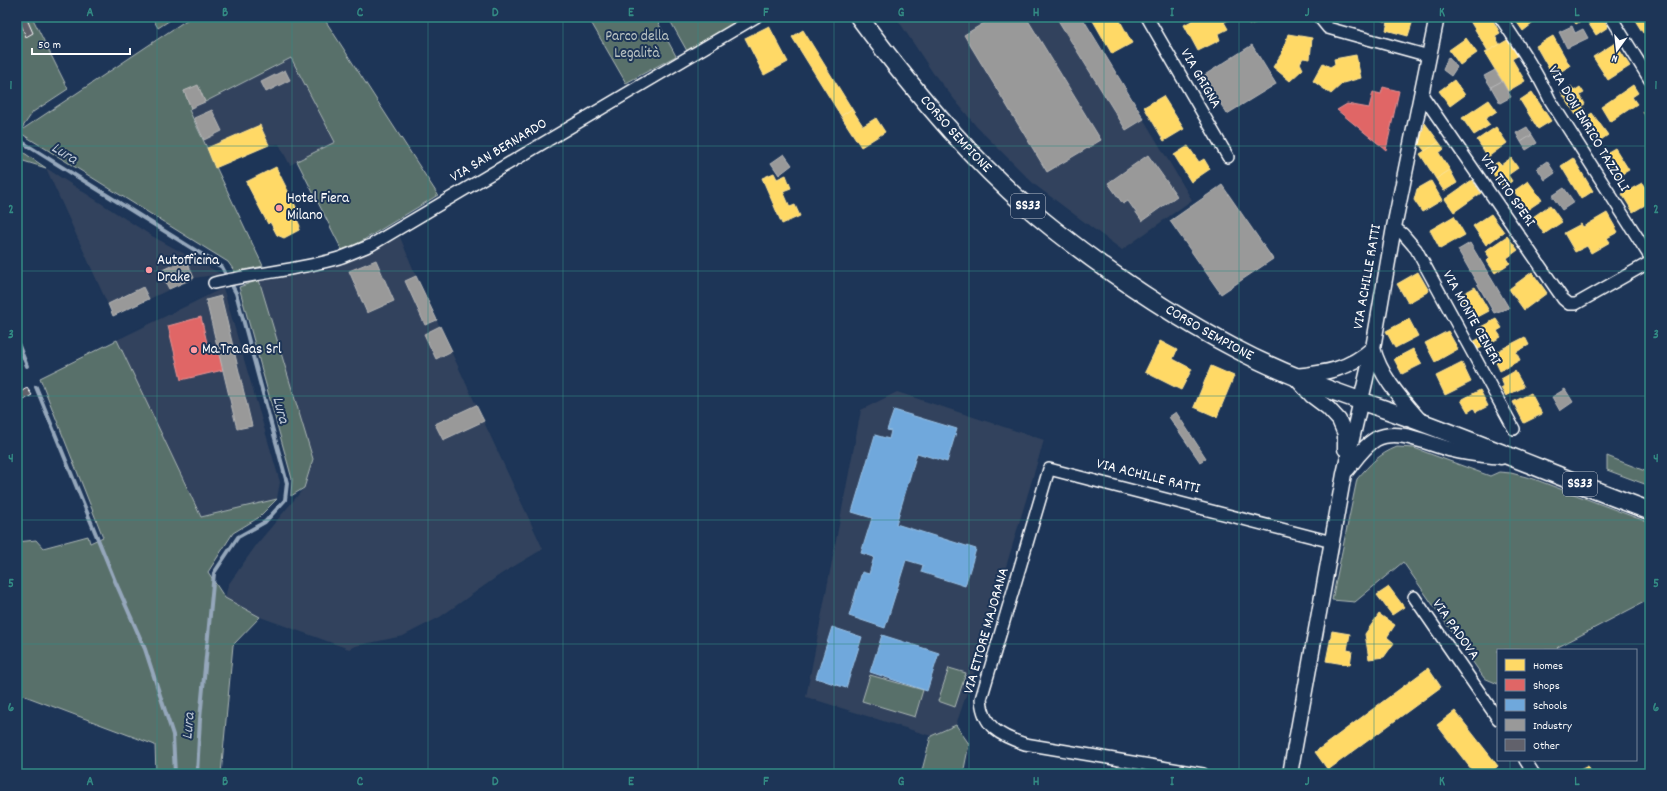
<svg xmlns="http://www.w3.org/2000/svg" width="1667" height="791" viewBox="0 0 1667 791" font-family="Dekko,sans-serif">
<rect width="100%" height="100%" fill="#1d3557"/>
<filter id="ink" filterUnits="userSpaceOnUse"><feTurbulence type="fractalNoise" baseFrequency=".025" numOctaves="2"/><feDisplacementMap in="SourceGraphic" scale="8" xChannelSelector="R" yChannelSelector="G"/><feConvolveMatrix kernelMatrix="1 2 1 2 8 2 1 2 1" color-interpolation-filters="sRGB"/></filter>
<g filter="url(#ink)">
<g fill="#31425d">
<polygon points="896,17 1082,17 1192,200 1122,250 1035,185 976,126 933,73"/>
<polygon points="291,58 335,142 290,165 279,144 269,145 215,168 204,140 189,110 191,108 205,102"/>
<polygon points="46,168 152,236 221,274 194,278 113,316"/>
<polygon points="400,237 416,276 543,549 501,574 440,617 403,636 355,646 349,649 260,617 225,598 228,585 257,544 304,488 312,459 259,280 327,270"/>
<polygon points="223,288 280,482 277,499 201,517 117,340"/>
<polygon points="897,392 1044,440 979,657 956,725 931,736 806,697 861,410"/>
</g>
<g fill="#586f6b" stroke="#acb7b5">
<polygon points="17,17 32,17 68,89 33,112 20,131 191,17 323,17 438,195 352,247 342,250 297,161 335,142 291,58 205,102 198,86 184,91 191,108 189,110 263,266 235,272 228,262 17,131"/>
<polygon points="152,17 175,17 158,28"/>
<polygon points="588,17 655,17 676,56 626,83"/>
<polygon points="668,17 744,17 687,51"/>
<polygon points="17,148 46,168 17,159"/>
<polygon points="259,280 313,459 304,488 291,496 292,479 239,287"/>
<polygon points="117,340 201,517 277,499 258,518 233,533 208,572 225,598 260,617 233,645 221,774 156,774 155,745 17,693 17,542 36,540 43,548 88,536 90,543 103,537 40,378"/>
<path d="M1397,447L1414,448L1490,476L1499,472L1511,473L1534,479L1650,523V599L1558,647L1555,650H1498V684L1484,678L1403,562L1355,602L1332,600L1357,479C1370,464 1379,454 1397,447Z"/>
<polygon points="1607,456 1650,473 1650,486 1607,470"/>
<polygon points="949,668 966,673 955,707 938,701"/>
<polygon points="870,675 923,690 915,717 862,701"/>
<polygon points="956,725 969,744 963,774 921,774 931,736"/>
</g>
<g fill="#ffd966" stroke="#ffe494">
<polygon points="1095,17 1118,17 1132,43 1112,54 1092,19"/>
<polygon points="1199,17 1227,17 1229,20 1224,22 1228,29 1218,34 1220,40 1198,51 1184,25"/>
<polygon points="1245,17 1269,17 1269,18 1249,25"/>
<polygon points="1371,17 1414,17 1408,36 1386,30 1388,22"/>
<polygon points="1477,17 1491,17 1500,33 1495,36 1500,45 1488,51 1470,21"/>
<polygon points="1522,17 1541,17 1523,31 1516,21"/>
<polygon points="1571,17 1602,17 1608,27 1596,35 1585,18 1576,24"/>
<polygon points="1633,17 1650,17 1650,35 1647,31 1643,33"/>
<polygon points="769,26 788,62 764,75 745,38"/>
<polygon points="803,30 852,109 841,116 792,37"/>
<polygon points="1288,34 1312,38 1310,59 1303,58 1300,63 1303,69 1290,81 1273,67 1282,53"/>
<polygon points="1553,36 1570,66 1553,76 1536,46"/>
<polygon points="1466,38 1477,53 1460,65 1449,50"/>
<polygon points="1509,39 1519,55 1512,59 1525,81 1508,91 1485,53"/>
<polygon points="1615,43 1630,66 1608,80 1593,57"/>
<polygon points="1356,55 1361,78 1343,83 1331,94 1313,81 1323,63 1330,67 1335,64 1334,59"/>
<polygon points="1454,80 1465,95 1450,106 1439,91"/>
<polygon points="1633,85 1638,93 1632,97 1637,104 1610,122 1601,107"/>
<polygon points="1571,86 1574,91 1580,87 1584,93 1580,95 1585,104 1582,106 1585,110 1576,115 1561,92"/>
<polygon points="1532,92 1551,121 1538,129 1520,100"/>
<polygon points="1163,96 1184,129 1164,141 1144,107"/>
<polygon points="1489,100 1497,111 1485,119 1490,125 1474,135 1462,118"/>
<polygon points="1650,108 1650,124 1643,112"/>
<polygon points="852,109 863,126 876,118 885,132 861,147 841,116"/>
<polygon points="1592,113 1608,135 1595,144 1580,121"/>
<polygon points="1425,123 1439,142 1425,151 1419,144"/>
<polygon points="260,125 269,145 215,168 207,148"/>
<polygon points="1496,127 1507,143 1488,157 1477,140"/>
<polygon points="1439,142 1444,149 1439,153 1450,170 1436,179 1420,154"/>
<polygon points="1188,146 1199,162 1204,159 1210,169 1191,182 1174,155"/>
<polygon points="1615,148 1629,170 1615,178 1601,156"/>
<polygon points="1511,158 1518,168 1508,175 1512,181 1503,188 1489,168 1498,162 1501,165"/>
<polygon points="1573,158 1593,191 1581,199 1561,166"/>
<polygon points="276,167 297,209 293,211 300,226 299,230 284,238 277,235 270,222 268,224 246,182"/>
<polygon points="1450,170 1457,183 1444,191 1436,179"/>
<polygon points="774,173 777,179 786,175 791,188 783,191 790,207 795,205 800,216 782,224 762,178"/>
<polygon points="1472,180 1481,193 1454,212 1445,199"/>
<polygon points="1431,181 1442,200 1422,212 1414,200 1417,189"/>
<polygon points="1528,181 1542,200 1527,210 1514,191"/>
<polygon points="1642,183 1650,195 1650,202 1633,212 1622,194"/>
<polygon points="1550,205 1562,222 1544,234 1533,217"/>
<polygon points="1607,213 1618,232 1607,238 1610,242 1591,253 1587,246 1575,252 1564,233 1581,224 1583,227"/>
<polygon points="1491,214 1504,232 1486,245 1473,226"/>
<polygon points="1454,216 1465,235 1440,249 1430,230"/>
<polygon points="1507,236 1518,250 1507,258 1510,263 1495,273 1487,261 1490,258 1485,251"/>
<polygon points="1418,272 1429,291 1408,303 1397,284"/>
<polygon points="1532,272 1547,293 1524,310 1509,289"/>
<polygon points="1475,287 1489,311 1472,320 1459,296"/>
<polygon points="1409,319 1418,336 1395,348 1386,331"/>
<polygon points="1496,319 1502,328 1497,331 1501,337 1477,350 1473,342 1482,337 1477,329"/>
<polygon points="1448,331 1458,349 1435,362 1425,343"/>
<polygon points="1525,337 1529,345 1516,352 1520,360 1500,371 1492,354"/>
<polygon points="1160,341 1177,350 1173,359 1192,369 1181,390 1145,372"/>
<polygon points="1413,349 1422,364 1402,374 1394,359"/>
<polygon points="1462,363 1471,382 1445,395 1436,376"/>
<polygon points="1211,366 1234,376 1217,417 1194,407"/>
<polygon points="1515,371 1524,387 1506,396 1501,388 1504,386 1501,379"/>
<polygon points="1480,390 1488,406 1476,412 1474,408 1468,412 1461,400"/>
<polygon points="1531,393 1542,414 1524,423 1513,402"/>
<polygon points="1389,587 1404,607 1392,615 1377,595"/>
<polygon points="1379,614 1395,625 1387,637 1394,643 1384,657 1369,659 1365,634"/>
<polygon points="1332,631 1350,634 1347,650 1352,651 1350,665 1326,661"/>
<polygon points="1428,668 1441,687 1328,770 1315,752"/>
<polygon points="1455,711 1498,766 1489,774 1475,774 1437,725"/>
<polygon points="1588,766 1592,774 1572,774"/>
</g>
<g fill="#e06666" stroke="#e99494">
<polygon points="1383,87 1399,91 1386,150 1337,110 1347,104 1369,108 1373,92 1381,94"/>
<polygon points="201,317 208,347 217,345 223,370 181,380 168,326"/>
</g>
<g fill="#6fa8dc" stroke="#9ac2e6">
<polygon points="894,410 957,429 947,462 917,453 896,524 976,549 965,586 921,572 923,565 906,560 885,628 849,616 862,572 869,574 874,557 861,553 872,518 852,512 875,435 889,439 891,431 887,430"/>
<polygon points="832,627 862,637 846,688 816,678"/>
<polygon points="882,635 939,653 927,691 870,672"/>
</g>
<g fill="#999" stroke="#b8b8b8">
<polygon points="994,17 1026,17 1101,140 1047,172 964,35"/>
<polygon points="1056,17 1082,17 1144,119 1126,130"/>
<polygon points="1572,26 1575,33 1583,29 1588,38 1567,48 1559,32"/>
<polygon points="1252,45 1276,84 1227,114 1203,76"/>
<polygon points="1448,57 1457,67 1451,76 1443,70"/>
<polygon points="285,70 290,80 266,92 261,82"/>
<polygon points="1495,70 1502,81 1491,87 1484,76"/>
<polygon points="1502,81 1511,97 1500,103 1491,87"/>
<polygon points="198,85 205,102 191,108 184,91"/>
<polygon points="212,110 222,131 204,140 194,118"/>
<polygon points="1527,127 1532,135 1521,142 1516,133"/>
<polygon points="1532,135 1537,143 1526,150 1521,142"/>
<polygon points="784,154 792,165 779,175 771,163"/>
<polygon points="1148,155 1177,196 1142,221 1128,201 1123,204 1108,183"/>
<polygon points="1547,161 1555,173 1545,180 1537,168"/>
<polygon points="1222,185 1273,259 1221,294 1170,221"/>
<polygon points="1564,188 1574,202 1562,210 1552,196"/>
<polygon points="1470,243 1509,308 1494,313 1458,250"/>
<polygon points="186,259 194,278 169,289 160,271"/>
<polygon points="376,260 394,301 367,313 349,271"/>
<polygon points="416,276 437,320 425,325 405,281"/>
<polygon points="143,287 149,299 113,316 108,304"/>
<polygon points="221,296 252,426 237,429 206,300"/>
<polygon points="440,326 452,351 436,359 424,334"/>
<polygon points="1565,389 1573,402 1560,411 1552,397"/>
<polygon points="476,405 484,421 443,440 435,424"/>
<polygon points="1176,412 1206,458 1200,462 1169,417"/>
</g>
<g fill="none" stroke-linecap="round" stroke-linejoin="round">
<g stroke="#95a7bb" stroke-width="4">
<polyline points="17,139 222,267 236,293 287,483 285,500 265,522 238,537 214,573 200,719 197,774"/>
<polyline points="17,341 27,366"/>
<polyline points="36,387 115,581 145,649 173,735 175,774"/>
</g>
</g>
<g fill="#61616b" stroke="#fff">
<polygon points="18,17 26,17 33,33 26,37"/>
<polygon points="27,388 32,395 17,404 17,394"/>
</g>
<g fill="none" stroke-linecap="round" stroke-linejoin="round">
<defs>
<g id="minor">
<polyline points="1147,17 1228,157"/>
<polyline points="1319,17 1328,28 1335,30 1429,56"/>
<path d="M1500,17C1518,44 1536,70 1550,100L1650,257"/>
<polyline points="1611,17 1650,80"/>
<polyline points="1421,93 1563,299 1569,304 1576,304 1650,262"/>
<polyline points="1394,227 1403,234 1416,249 1514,429"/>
<path d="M214,283C256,273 299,270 339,258C350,254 361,249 371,245L756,17"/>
<polyline points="1414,597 1498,719"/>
<polyline points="1525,760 1534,774"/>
<path d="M1203,774L1025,744C1000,736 983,727 981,699L1049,469L1332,542"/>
</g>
<g id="tertiary">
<path d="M1373,348C1380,377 1403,401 1422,423"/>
<polyline points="1294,376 1312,396 1328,408 1339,420 1345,434 1345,449"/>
<path d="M1294,376C1325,373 1349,370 1373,348"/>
<path d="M1347,470C1355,460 1364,446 1376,439C1399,427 1430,445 1453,450C1468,454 1485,455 1501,457"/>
<polyline points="1290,774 1344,474 1373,348 1394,227 1437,17"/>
</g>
<g id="primary">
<path id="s1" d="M859,17C916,94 981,172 1056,231C1112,275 1173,316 1236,349C1294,380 1357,399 1418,421C1496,450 1573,482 1650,511"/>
</g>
</defs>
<use href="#minor" stroke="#fff" stroke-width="14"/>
<use href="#tertiary" stroke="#fff" stroke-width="17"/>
<use href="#primary" stroke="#fff" stroke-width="20"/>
<use href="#minor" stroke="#1d3557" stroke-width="11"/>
<use href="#tertiary" stroke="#1d3557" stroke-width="14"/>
<use href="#primary" stroke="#1d3557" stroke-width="17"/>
</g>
</g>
<path fill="none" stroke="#338b84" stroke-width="1" stroke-opacity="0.55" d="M157,17V774M292,17V774M428,17V774M563,17V774M698,17V774M834,17V774M969,17V774M1104,17V774M1239,17V774M1374,17V774M1510,17V650M17,146H1650M17,271H1650M17,396H1650M17,520H1650M17,644H1650M1510,760V774"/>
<g fill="#ff9aa2" stroke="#1d3557" stroke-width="1.5">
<circle cx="279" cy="208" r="4"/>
<circle cx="149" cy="270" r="4"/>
<circle cx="194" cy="350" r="4"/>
</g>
<g text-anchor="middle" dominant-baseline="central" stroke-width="4" stroke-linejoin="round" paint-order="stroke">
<g fill="#1d3557" stroke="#bbc2cd" stroke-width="1">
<rect x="1011" y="194" width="34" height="24" rx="3"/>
<rect x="1563" y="472" width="34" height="24" rx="3"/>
</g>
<g font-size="14" font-weight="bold" fill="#fff">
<text x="1028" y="206">SS33</text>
<text x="1580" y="484">SS33</text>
</g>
<g font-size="15" fill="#bcc5c4" stroke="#1d3557">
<text x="637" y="37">Parco della<tspan x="637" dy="17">Legalità</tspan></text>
</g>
<g font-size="15" fill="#fff" stroke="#1d3557">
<text transform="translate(1200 79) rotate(60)">VIA GRIGNA</text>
<text transform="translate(1588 129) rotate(59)">VIA DON ENRICO TAZZOLI</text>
<text stroke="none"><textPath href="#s1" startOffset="152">CORSO SEMPIONE</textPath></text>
<text transform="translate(499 151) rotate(-31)">VIA SAN BERNARDO</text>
<text transform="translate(1507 191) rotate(55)">VIA TITO SPERI</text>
<text transform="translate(1368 277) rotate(-80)">VIA ACHILLE RATTI</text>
<text transform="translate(1471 318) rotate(61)">VIA MONTE CENERI</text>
<text stroke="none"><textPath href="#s1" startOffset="476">CORSO SEMPIONE</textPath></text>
<text transform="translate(1148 477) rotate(14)">VIA ACHILLE RATTI</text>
<text transform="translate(1455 630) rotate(55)">VIA PADOVA</text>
<text transform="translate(987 631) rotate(-74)">VIA ETTORE MAJORANA</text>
</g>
<g font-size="15" fill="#fff" stroke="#1d3557" text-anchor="start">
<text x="287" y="199">Hotel Fiera<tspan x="287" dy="17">Milano</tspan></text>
<text x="157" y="261">Autofficina<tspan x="157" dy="17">Drake</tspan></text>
<text x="202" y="350">Ma.Tra.Gas Srl</text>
</g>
<g font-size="16" font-style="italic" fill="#b9c4d2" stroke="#1d3557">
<text transform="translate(64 154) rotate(32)">Lura</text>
<text transform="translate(280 410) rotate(75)">Lura</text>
<text transform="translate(189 726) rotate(-85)">Lura</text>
</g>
</g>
<rect width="1667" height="791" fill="none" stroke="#1d3557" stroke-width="44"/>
<rect x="1497" y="649" width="140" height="112" fill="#1d3557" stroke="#77869a"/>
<rect x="1505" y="659" width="20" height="12" fill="#ffd966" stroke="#77869a"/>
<text x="1533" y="669" font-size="12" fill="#ffffff">Homes</text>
<rect x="1505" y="679" width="20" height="12" fill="#e06666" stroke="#77869a"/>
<text x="1533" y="689" font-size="12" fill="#ffffff">Shops</text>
<rect x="1505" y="699" width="20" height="12" fill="#6fa8dc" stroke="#77869a"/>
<text x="1533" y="709" font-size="12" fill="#ffffff">Schools</text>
<rect x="1505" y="719" width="20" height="12" fill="#999999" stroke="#77869a"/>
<text x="1533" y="729" font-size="12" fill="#ffffff">Industry</text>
<rect x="1505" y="739" width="20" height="12" fill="#61616b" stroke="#77869a"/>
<text x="1533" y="749" font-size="12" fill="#ffffff">Other</text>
<g transform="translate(1617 50) rotate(195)" stroke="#1d3557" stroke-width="3" paint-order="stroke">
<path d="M0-3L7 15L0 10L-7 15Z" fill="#ffffff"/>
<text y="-6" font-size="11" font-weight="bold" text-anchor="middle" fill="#ffffff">N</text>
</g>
<path d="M32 48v6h98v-6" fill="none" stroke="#ffffff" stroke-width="2"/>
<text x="38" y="48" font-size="12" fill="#ffffff" stroke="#1d3557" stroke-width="3" paint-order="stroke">50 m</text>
<rect x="22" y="22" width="1623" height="747" fill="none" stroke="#338b84" stroke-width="1.5"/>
<g font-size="13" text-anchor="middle" font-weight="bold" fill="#338b84">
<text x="90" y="16">A</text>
<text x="225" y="16">B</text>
<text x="360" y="16">C</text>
<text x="495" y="16">D</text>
<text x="631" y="16">E</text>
<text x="766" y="16">F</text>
<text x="901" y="16">G</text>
<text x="1036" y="16">H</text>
<text x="1172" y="16">I</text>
<text x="1307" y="16">J</text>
<text x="1442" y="16">K</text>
<text x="1577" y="16">L</text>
<text x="11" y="89">1</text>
<text x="1656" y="89">1</text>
<text x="11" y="213">2</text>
<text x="1656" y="213">2</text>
<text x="11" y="338">3</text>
<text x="1656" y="338">3</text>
<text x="11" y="462">4</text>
<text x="1656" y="462">4</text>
<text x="11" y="587">5</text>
<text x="1656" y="587">5</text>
<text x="11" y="711">6</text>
<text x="1656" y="711">6</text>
<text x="90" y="785">A</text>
<text x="225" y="785">B</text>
<text x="360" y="785">C</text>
<text x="495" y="785">D</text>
<text x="631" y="785">E</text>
<text x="766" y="785">F</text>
<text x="901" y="785">G</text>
<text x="1036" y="785">H</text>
<text x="1172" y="785">I</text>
<text x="1307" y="785">J</text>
<text x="1442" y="785">K</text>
<text x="1577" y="785">L</text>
</g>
</svg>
